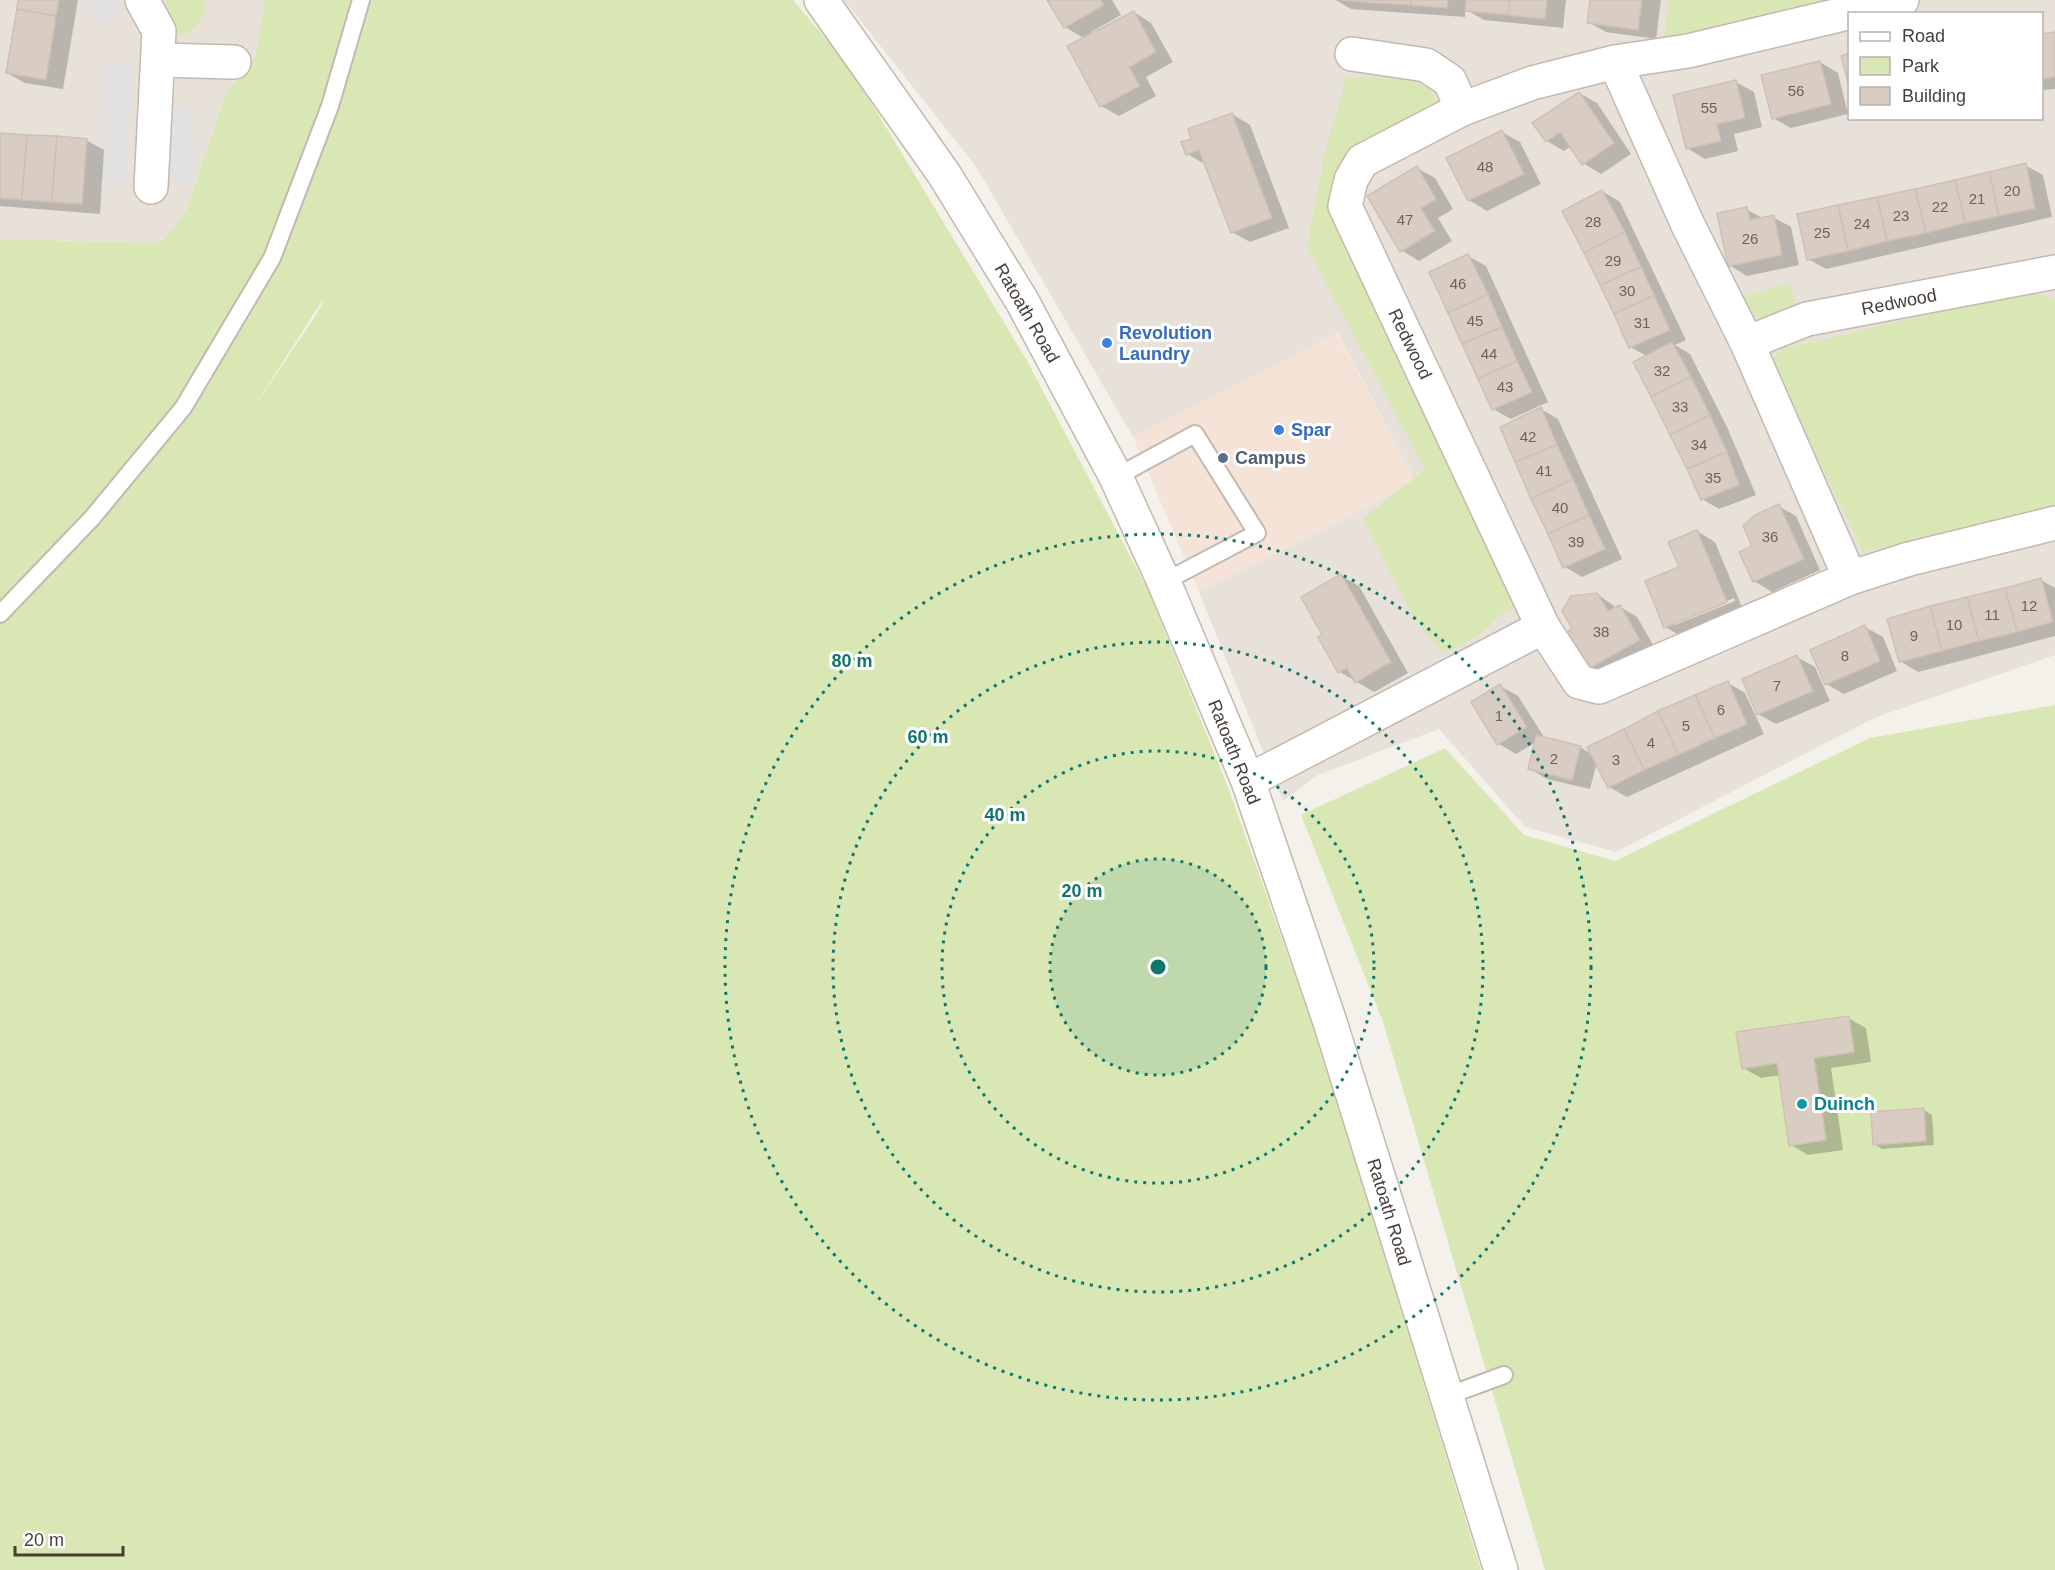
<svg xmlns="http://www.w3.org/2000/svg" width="2055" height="1570" viewBox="0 0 2055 1570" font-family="Arial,sans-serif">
<rect width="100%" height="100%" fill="#f4f0ea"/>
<g fill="#e8e1d9" fill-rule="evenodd">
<polygon points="0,0 265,0 255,58 227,90 186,211 161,243 0,239"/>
<path d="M844,0H2055V655L1874,718L1616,852L1525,827L1439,729L1318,775L1283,801L1199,592L1416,482L1338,333L1133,437L977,168ZM1850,14H2042V118H1850Z"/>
</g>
<polygon fill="#f5e3d7" points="1337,333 1416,482 1199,592 1133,437"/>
<g fill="#d9e7b5" fill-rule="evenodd">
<path d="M166,0H205C205,16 196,32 180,36L171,30Z"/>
<path d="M265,0H793L849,66L1026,359L1148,590L1229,790L1318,1040L1481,1570H0V239L161,243L186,211L227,90L255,58ZM323,301L316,315L250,413L322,301Z"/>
<polygon points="1669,0 1861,0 1663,46"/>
<path d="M1346,77C1373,78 1436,70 1437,108L1343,176L1450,453L1443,455L1510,585L1514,608L1504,612L1480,634L1444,654L1418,625L1363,519L1425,469L1307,247L1325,153Z"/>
<polygon points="1790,283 1795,304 1792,312 1764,320 1745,309 1742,297"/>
<polygon points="2031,291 2055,300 2055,508 1863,552 1771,361 1782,349"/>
<polygon points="2055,705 2055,1570 1545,1570 1383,1022 1301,815 1445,748 1524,835 1615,861 1870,738"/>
</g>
<g fill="#e3e1df">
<polygon points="80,0 116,0 124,10 102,27"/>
<polygon points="102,63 132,65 126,182 96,180"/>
<polygon points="167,106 196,108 192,183 163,182"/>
</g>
<g fill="#0003" fill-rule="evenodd">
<polygon points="20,0 78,0 63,89 25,83 7,73"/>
<polygon points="1049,0 1112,0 1121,15 1091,32 1092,35 1134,12 1151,23 1173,62 1146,77 1156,96 1119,116 1101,106 1085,39 1065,27"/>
<polygon points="1336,0 1566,0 1563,28 1484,20 1465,9 1465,17 1351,9"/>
<polygon points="1591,0 1661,0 1656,39 1606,32 1588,22"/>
<polygon points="2055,33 2055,89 2042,90 2042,35"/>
<polygon points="1820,62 1838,73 1848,114 1791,128 1773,118"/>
<polygon points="1736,82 1754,92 1762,127 1734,134 1738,151 1705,159 1687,148"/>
<polygon points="1579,93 1597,103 1631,154 1601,174 1583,163 1571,146 1564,151 1547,141"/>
<polygon points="1232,114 1250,125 1289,228 1250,242 1232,232 1205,164 1187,154 1193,140"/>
<polygon points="1502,132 1520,142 1541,184 1487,211 1469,200"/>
<polygon points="0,134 86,140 104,150 100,214 0,206"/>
<polygon points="2025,165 2043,175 2052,217 1826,269 1808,259"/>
<polygon points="1417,168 1435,178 1453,209 1438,218 1452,241 1419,261 1401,250"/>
<polygon points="1602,191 1620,202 1686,340 1675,345 1690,354 1727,427 1756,495 1719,509 1702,499 1647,356 1630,347"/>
<polygon points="1746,209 1764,219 1773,217 1791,227 1799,265 1747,276 1729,265"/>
<polygon points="1468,256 1486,266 1548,402 1511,419 1493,409"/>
<polygon points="1541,409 1558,419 1622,559 1582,577 1565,567"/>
<polygon points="1778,506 1796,516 1820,570 1772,592 1754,581 1754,547"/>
<path d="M1697,531L1715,542L1744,612L1683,637L1665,627L1681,568ZM1734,598L1735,601L1675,625V622Z"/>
<polygon points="1341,576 1359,586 1408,673 1374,692 1340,672 1324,636"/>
<polygon points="2041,580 2055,588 2055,636 1918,672 1900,661"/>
<polygon points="1597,594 1617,608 1620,607 1637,617 1656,650 1604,680 1586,670 1574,629"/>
<polygon points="1865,627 1883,637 1897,671 1844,694 1826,684"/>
<polygon points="1797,657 1815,667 1830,701 1776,724 1758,714"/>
<polygon points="1728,683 1745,693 1764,734 1627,797 1609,787 1597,762 1590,789 1547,779 1530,769 1536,742 1516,754 1499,744 1500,686 1518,696 1544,737 1580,747 1593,755"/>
<polygon points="1848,1018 1866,1028 1871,1062 1831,1068 1843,1150 1808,1155 1791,1145 1780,1075 1761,1078 1743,1068"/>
<polygon points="1924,1110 1932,1115 1934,1145 1882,1149 1874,1144"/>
</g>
<g fill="#d9ccc3" stroke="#d0c0b4" stroke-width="1.5">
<polygon points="18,0 59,0 56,16 17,9"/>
<polygon points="1047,0 1101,0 1104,5 1064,28"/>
<polygon points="1341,0 1377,0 1376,3"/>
<polygon points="1377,0 1411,0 1411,5 1376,3"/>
<polygon points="1411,0 1448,0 1447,8 1411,5"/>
<polygon points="1466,0 1510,0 1508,15 1465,11"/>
<polygon points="1510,0 1547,0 1545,19 1508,15"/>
<polygon points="1590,0 1642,0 1638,30 1587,23"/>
<polygon points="17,9 56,16 46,80 6,73"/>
<polygon points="1134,11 1156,52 1129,67 1140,86 1100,107 1067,46"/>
<polygon points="2055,32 2055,77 2042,79 2042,34"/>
<polygon points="1850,53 1850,90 1841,56"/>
<polygon points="1820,61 1831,104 1772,119 1761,75"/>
<polygon points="1736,80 1745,118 1717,124 1721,141 1686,149 1673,95"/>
<polygon points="1579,92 1614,143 1582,165 1560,132 1546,142 1532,123"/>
<polygon points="1232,113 1272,218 1231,233 1199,150 1186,155 1181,142 1191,139 1188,129"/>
<polygon points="1502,130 1524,174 1468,201 1446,158"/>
<polygon points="0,133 27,135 22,200 0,198"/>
<polygon points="27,135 57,136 52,202 22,200"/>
<polygon points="57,136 87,139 82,204 52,202"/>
<polygon points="2026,163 2035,208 1999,216 1989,172"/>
<polygon points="1417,166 1436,199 1421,208 1435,231 1400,252 1367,196"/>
<polygon points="1989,172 1999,216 1965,223 1955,180"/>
<polygon points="1955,180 1965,223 1926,233 1915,189"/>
<polygon points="1915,189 1926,233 1887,241 1877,197"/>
<polygon points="1602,190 1625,232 1584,253 1562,211"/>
<polygon points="1877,197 1887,241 1848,251 1838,205"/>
<polygon points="1838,205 1848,251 1807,260 1797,214"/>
<polygon points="1747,207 1750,220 1774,215 1782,255 1728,266 1717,213"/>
<polygon points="1625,232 1641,267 1600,285 1584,253"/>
<polygon points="1468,254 1488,294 1448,313 1429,272"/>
<polygon points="1641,267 1654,295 1614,314 1600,285"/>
<polygon points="1488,294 1502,327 1462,344 1448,313"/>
<polygon points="1654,295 1670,330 1629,348 1614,314"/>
<polygon points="1502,327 1517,361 1478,379 1462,344"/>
<polygon points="1672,342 1691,377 1651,397 1633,362"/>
<polygon points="1517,361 1532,392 1492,410 1478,379"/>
<polygon points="1691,377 1710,415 1670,435 1651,397"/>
<polygon points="1541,407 1557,445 1515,462 1500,427"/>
<polygon points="1710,415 1727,452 1687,469 1670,435"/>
<polygon points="1557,445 1573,479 1531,499 1515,462"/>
<polygon points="1727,452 1739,485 1701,500 1687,469"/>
<polygon points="1573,479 1589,515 1548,534 1531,499"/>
<polygon points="1779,504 1804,559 1753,582 1739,552 1752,546 1743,526 1755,515"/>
<polygon points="1589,515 1605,549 1563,568 1548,534"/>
<polygon points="1697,530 1727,602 1664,628 1645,581 1679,567 1668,542"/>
<polygon points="1341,574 1391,662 1355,683 1347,668 1338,673 1318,637 1322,635 1301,597"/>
<polygon points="2041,578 2053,622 2017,632 2005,588"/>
<polygon points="2005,588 2017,632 1979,641 1967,597"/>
<polygon points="1597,593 1608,611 1620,605 1640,640 1585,671 1564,634 1572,629 1562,611 1571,596"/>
<polygon points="1967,597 1979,641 1942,651 1930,606"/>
<polygon points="1930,606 1942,651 1899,662 1887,619"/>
<polygon points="1865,625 1880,661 1825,685 1810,650"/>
<polygon points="1797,655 1813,691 1757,715 1742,679"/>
<polygon points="1728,681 1747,724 1715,738 1695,695"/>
<polygon points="1500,684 1527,727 1497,745 1471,702"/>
<polygon points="1695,695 1715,738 1678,755 1658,711"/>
<polygon points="1658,711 1678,755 1644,770 1624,729"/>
<polygon points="1624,729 1644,770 1608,788 1587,747"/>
<polygon points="1536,735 1581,746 1572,780 1528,769"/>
<polygon points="1849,1016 1854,1052 1814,1058 1826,1140 1789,1146 1777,1063 1742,1069 1736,1032"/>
<polygon points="1924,1108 1926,1141 1873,1145 1871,1112"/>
</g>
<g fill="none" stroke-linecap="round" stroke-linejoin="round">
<defs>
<g id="service">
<polyline points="1116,477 1195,434 1257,533 1164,582"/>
<polyline points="0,614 92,518 183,408 272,258 330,106 361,0"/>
<polyline points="1447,1396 1504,1375"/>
</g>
<g id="minor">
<polyline points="142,0 159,31 151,187"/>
<polyline points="1902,0 1688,51 1615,62 1532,83 1462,109 1362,161 1351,180 1345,206 1543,627 1579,682 1599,687 1850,578 1909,559 2055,523"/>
<polyline points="1352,54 1426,65 1450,81 1462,109"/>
<polyline points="158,60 234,62"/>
<polyline points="1615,62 1688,225 1747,343 1850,578"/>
<polyline points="1747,343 1807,319 2055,272"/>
<polyline points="1248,781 1543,627"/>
</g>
<polyline id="tertiary" points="821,0 944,174 1022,301 1116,477 1164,582 1248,781 1330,1022 1501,1570"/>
</defs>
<use href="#service" stroke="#c3b9b0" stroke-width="20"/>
<use href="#minor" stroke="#c3b9b0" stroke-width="36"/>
<use href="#tertiary" stroke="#c3b9b0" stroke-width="36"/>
<use href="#service" stroke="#fff" stroke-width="16"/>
<use href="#minor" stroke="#fff" stroke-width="33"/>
<use href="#tertiary" stroke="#fff" stroke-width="33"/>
</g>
<circle cx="1158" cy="967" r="108" fill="#0f766e" fill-opacity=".12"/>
<g fill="none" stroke="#0f766e" stroke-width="3" stroke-dasharray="3 6">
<circle cx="1158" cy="967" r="108"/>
<circle cx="1158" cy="967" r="216"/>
<circle cx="1158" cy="967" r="325"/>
<circle cx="1158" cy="967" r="433"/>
</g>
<g fill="#3f7fe0" stroke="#fff" stroke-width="2">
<circle cx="1107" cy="343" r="6"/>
<circle cx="1279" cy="430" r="6"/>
</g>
<circle fill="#5c6f8a" stroke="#fff" stroke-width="2" cx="1223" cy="458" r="6"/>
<circle fill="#0f9aa8" stroke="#fff" stroke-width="2" cx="1802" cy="1104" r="6"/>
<g text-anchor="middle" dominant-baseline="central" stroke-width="6" stroke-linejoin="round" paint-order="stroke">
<g font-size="15" fill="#6c625c">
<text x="1796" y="90">56</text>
<text x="1709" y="107">55</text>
<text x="1485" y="166">48</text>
<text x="2012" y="190">20</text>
<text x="1977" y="198">21</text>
<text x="1940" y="206">22</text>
<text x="1901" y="215">23</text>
<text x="1405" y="219">47</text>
<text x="1593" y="221">28</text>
<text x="1862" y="223">24</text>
<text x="1822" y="232">25</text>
<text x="1750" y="238">26</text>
<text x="1613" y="260">29</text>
<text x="1458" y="283">46</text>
<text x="1627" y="290">30</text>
<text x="1475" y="320">45</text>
<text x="1642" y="322">31</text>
<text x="1489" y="353">44</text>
<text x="1662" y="370">32</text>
<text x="1505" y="386">43</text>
<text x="1680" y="406">33</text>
<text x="1528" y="436">42</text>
<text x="1699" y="444">34</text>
<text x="1544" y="470">41</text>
<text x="1713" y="477">35</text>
<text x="1560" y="507">40</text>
<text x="1770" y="536">36</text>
<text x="1576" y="541">39</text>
<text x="2029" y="605">12</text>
<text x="1992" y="614">11</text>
<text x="1954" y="624">10</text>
<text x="1601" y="631">38</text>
<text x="1914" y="635">9</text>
<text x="1845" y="655">8</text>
<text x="1777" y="685">7</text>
<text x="1721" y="709">6</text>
<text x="1499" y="715">1</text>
<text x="1686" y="725">5</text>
<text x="1651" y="742">4</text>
<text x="1554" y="758">2</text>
<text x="1616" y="759">3</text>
</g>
<g font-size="18" fill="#483f39" stroke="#fff">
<text transform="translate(1899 302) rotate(-11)">Redwood</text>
<text transform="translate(1027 313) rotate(60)">Ratoath Road</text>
<text transform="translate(1410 344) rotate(64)">Redwood</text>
<text transform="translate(1234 752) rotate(68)">Ratoath Road</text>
<text transform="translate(1389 1212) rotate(73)">Ratoath Road</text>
</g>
<g font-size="18" font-weight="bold" fill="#366cbe" stroke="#fff" text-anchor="start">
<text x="1119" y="333">Revolution<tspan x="1119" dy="21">Laundry</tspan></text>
<text x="1291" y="430">Spar</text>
</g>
<g font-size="18" font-weight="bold" fill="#4e5e75" stroke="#fff" text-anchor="start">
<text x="1235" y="458">Campus</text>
</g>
<g font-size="18" font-weight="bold" fill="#0d838f" stroke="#fff" text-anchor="start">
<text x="1814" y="1104">Duinch</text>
</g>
</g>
<circle cx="1158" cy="967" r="9" fill="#0f766e" stroke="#fff" stroke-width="3"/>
<g font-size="18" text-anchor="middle" font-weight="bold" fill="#0f766e" stroke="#fff" stroke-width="6" stroke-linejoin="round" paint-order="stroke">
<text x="852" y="667">80 m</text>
<text x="928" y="743">60 m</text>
<text x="1005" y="821">40 m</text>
<text x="1082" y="897">20 m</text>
</g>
<rect x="1848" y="12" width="195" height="108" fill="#ffffff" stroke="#b6b2b0" stroke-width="1.5"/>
<rect x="1860" y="32" width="30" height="9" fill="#ffffff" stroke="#b6b2b0" stroke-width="1.5"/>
<text x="1902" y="42" font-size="18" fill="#483f39">Road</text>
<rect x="1860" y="57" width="30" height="18" fill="#d9e7b5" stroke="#b6b2b0" stroke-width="1.5"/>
<text x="1902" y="72" font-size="18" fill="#483f39">Park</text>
<rect x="1860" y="87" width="30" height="18" fill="#d9ccc3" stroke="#b6b2b0" stroke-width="1.5"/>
<text x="1902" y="102" font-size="18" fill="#483f39">Building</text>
<path d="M15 1546v9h108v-9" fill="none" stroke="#483f39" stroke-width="3"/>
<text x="24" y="1546" font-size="18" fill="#483f39" stroke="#ffffff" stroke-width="4.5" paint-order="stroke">20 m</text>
</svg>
